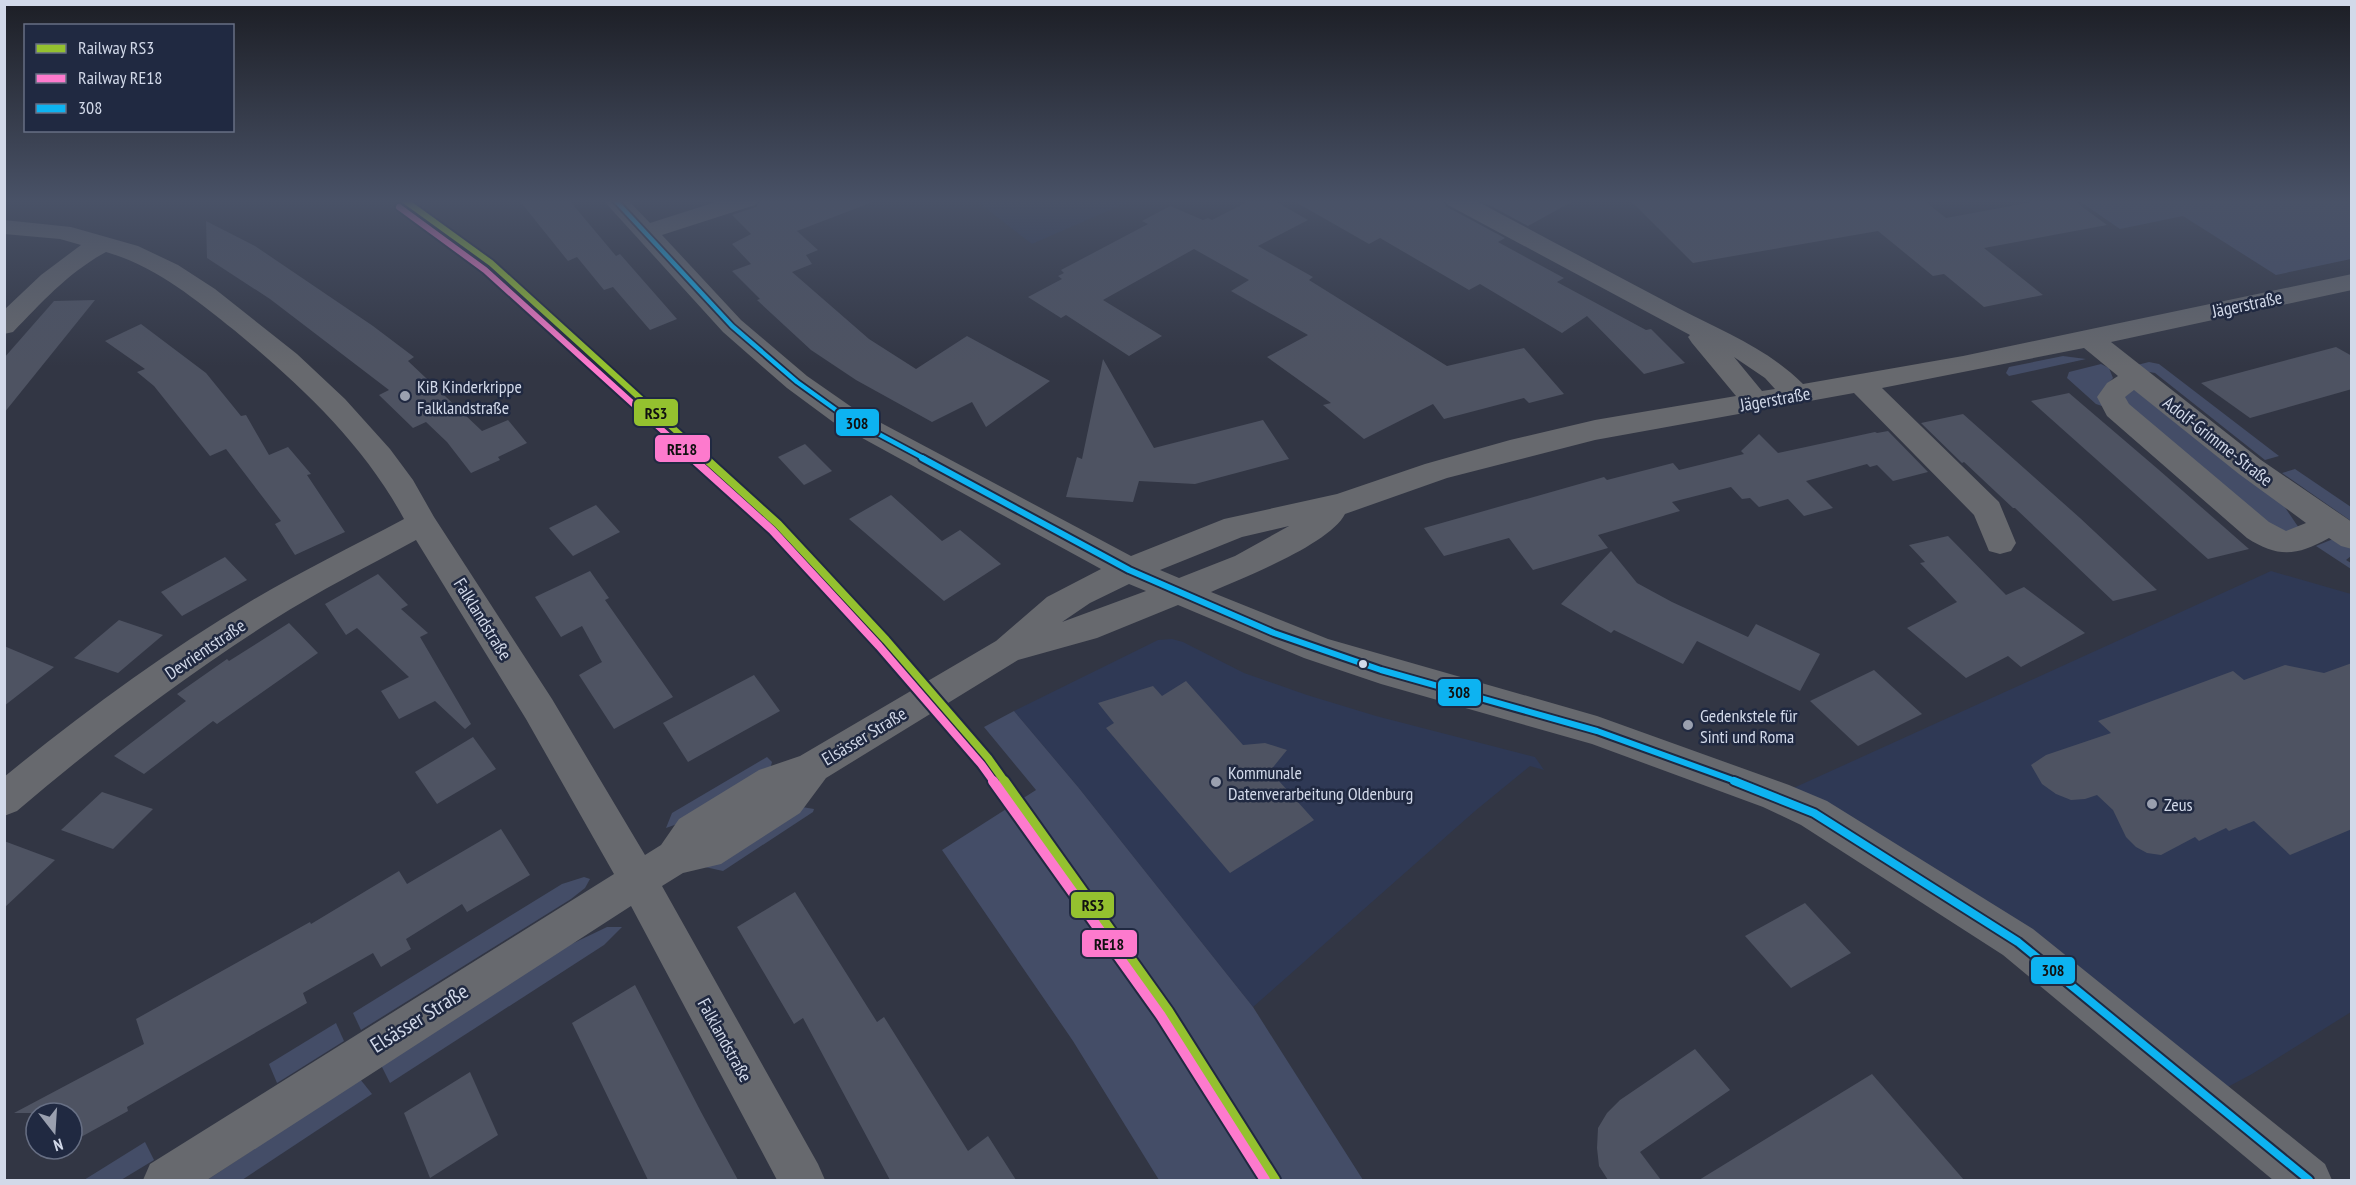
<svg xmlns="http://www.w3.org/2000/svg" width="2356" height="1185" viewBox="0 0 2356 1185" font-family="'PT Sans Narrow',sans-serif">
<rect width="100%" height="100%" fill="#323644"/>
<g fill="#2f3955">
<polygon points="975,200 1133,200 1032,244"/>
<polygon points="2271,571 2351,594 2351,1012 2252,1074 2209,1097 1776,796"/>
<polygon points="1172,639 1183,642 1244,673 1307,695 1376,716 1535,757 1544,770 1530,766 1475,811 1253,1007 1078,787 1014,711 1158,640"/>
</g>
<g fill="#444d67">
<polygon points="2078,200 2351,200 2351,259 2276,275 2183,216 2120,229"/>
<polygon points="2063,356 2086,359 2009,376 2006,373 2009,367"/>
<polygon points="2149,362 2159,364 2279,456 2265,460 2155,373 2144,371 2137,365"/>
<polygon points="2101,364 2109,368 2113,378 2104,388 2105,407 2096,404 2067,378 2069,372"/>
<polygon points="2136,388 2284,506 2299,528 2274,535 2121,399"/>
<polygon points="2295,469 2351,507 2351,521 2282,473"/>
<polygon points="2338,537 2351,545 2351,556 2346,560 2351,563 2351,569 2316,546"/>
<polygon points="1014,711 1078,787 1253,1007 1363,1180 1159,1180 1073,1041 942,850 1036,790 984,727"/>
<polygon points="767,757 772,762 769,773 694,818 666,828 672,813"/>
<polygon points="796,806 814,809 813,812 723,871 705,867"/>
<polygon points="584,877 590,879 585,888 571,899 361,1030 353,1013 562,884"/>
<polygon points="607,927 622,927 604,945 390,1083 381,1065 559,950"/>
<polygon points="336,1023 344,1041 277,1083 269,1064"/>
<polygon points="360,1079 372,1094 242,1180 207,1180"/>
<polygon points="145,1142 154,1160 121,1180 84,1180"/>
</g>
<g fill="#4e5362">
<polygon points="519,200 569,200 616,256 620,254 677,319 650,330 613,287 604,290 577,257 568,261"/>
<polygon points="761,200 870,200 870,203 797,231 818,250 806,255 812,264 792,272 869,339 916,369 967,336 1050,381 986,427 972,402 932,422 856,380 811,350 757,300 760,299 732,271 751,264 732,244 751,234 732,215 756,207"/>
<polygon points="1251,200 1273,200 1308,220 1258,246 1313,277 1309,280 1447,366 1524,348 1564,394 1529,403 1524,398 1444,419 1433,404 1364,439 1323,405 1331,403 1267,357 1308,335 1231,291 1249,280 1194,249 1103,300 1162,336 1129,356 1066,315 1061,318 1028,297 1062,279 1058,276 1064,273 1061,270 1148,224 1142,221 1170,206 1203,220 1208,218 1212,220"/>
<polygon points="1292,200 1442,200 1447,207 1505,238 1498,242 1564,278 1557,282 1646,330 1651,329 1685,363 1644,374 1587,316 1562,333 1480,284 1469,290 1380,238 1369,244"/>
<polygon points="1480,200 1575,200 1528,226"/>
<polygon points="1630,200 1923,200 1946,218 2044,200 2073,200 2107,225 1984,248 2043,295 1984,307 1944,274 1933,276 1878,231 1693,263"/>
<polygon points="206,221 255,246 373,326 414,357 408,361 482,431 508,420 527,443 498,457 500,460 471,473 447,442 426,422 413,428 379,395 389,390 270,299 207,258"/>
<polygon points="95,300 4,413 4,358 54,301"/>
<polygon points="141,324 206,373 241,416 246,415 269,455 288,447 311,474 307,475 345,532 295,555 275,524 281,521 226,449 210,456 154,386 137,372 145,369 105,341"/>
<polygon points="2336,347 2352,356 2352,389 2250,418 2201,383"/>
<polygon points="1103,359 1154,448 1263,420 1289,459 1195,484 1139,481 1133,502 1066,497 1077,457 1082,459"/>
<polygon points="2069,393 2159,470 2249,549 2208,559 2031,401"/>
<polygon points="1963,414 2080,518 2157,590 2113,601 2015,508 2013,508 1964,462 1962,463 1921,423"/>
<polygon points="1888,431 1928,472 1893,481 1877,465 1870,467 1867,464 1806,481 1833,508 1804,516 1788,499 1759,507 1750,498 1742,499 1731,487 1672,502 1680,511 1598,535 1608,548 1533,570 1509,538 1444,556 1424,528 1604,477 1607,480 1673,463 1679,470 1744,454 1741,451 1759,434 1778,453 1875,432 1877,433"/>
<polygon points="805,444 832,471 804,485 778,457"/>
<polygon points="891,495 942,541 960,530 1001,564 944,601 849,519"/>
<polygon points="596,505 620,532 573,556 549,528"/>
<polygon points="1948,536 2006,595 2024,587 2085,633 2021,667 2008,656 1966,678 1907,628 1957,602 1920,563 1925,562 1909,545"/>
<polygon points="1611,551 1637,583 1672,602 1748,637 1756,624 1820,654 1800,691 1697,641 1683,664 1614,630 1611,633 1561,604"/>
<polygon points="225,557 247,580 182,616 161,592"/>
<polygon points="590,571 609,598 605,600 673,697 614,729 579,675 602,662 582,626 561,637 535,597"/>
<polygon points="378,574 408,605 401,609 428,633 420,637 471,724 465,729 435,701 399,719 381,691 409,677 357,628 346,635 325,604"/>
<polygon points="119,620 163,635 118,673 74,658"/>
<polygon points="289,623 318,653 217,724 213,721 144,774 114,756 186,701 177,694 227,659 229,661"/>
<polygon points="4,646 54,667 4,706"/>
<polygon points="2352,663 2352,829 2290,855 2254,821 2229,831 2226,828 2199,841 2195,837 2161,855 2147,853 2136,847 2126,837 2113,810 2097,795 2085,799 2071,800 2056,794 2042,784 2031,765 2046,755 2111,733 2098,721 2233,671 2244,680 2285,665 2324,673"/>
<polygon points="1874,670 1922,714 1858,746 1810,701"/>
<polygon points="754,675 780,711 688,762 663,723"/>
<polygon points="1186,681 1243,745 1265,743 1287,750 1270,771 1314,820 1230,873 1106,728 1114,723 1098,703 1153,686 1162,696"/>
<polygon points="473,737 496,769 437,804 415,772"/>
<polygon points="102,792 153,809 113,849 61,830"/>
<polygon points="501,829 530,875 467,912 462,904 406,939 411,949 381,967 373,953 303,993 307,1003 127,1107 128,1111 72,1142 72,1113 14,1113 144,1044 136,1019 310,922 311,924 399,871 407,884"/>
<polygon points="4,841 55,860 4,908"/>
<polygon points="795,892 877,1022 884,1017 968,1151 988,1136 1016,1180 890,1180 803,1018 794,1024 737,927"/>
<polygon points="1805,903 1851,953 1791,988 1745,936"/>
<polygon points="635,985 701,1112 738,1180 648,1180 572,1023"/>
<polygon points="1695,1049 1730,1090 1640,1152 1661,1180 1608,1180 1599,1166 1597,1148 1598,1128 1607,1113 1620,1100"/>
<polygon points="470,1072 498,1135 430,1178 404,1113"/>
<polygon points="1872,1074 1964,1180 1699,1180"/>
</g>
<g fill="none" stroke-linecap="round" stroke-linejoin="round">
<path fill="#67696e" fill-rule="evenodd" d="M603,200H628L650,223L722,200H759L755,205L662,235L741,320L807,376L853,408L1131,556L1224,519L1337,494L1425,464L1510,440L1595,420L1736,396L1692,343L1688,337L1690,335L1448,205L1444,200H1475C1542,236 1610,272 1678,308C1722,331 1767,348 1803,384L1963,356L2352,274V290L2111,342L2261,460L2352,522V549L2341,546L2329,538C2297,556 2278,558 2247,538L2107,416L2097,397L2107,383L2118,376L2084,348L1882,388L1999,502L2016,543L2011,551L2000,554L1989,551L1974,515L1854,393L1595,440L1447,478L1345,514C1330,544 1243,578 1211,592L1328,639L1597,716L1789,785L1827,801L2033,929L2325,1164L2332,1180H2273L2003,955L1801,825L1763,807L1592,744L1381,684L1304,658L1178,605L1097,638L1018,660L826,778L800,813L721,864L683,873L662,886L818,1164L825,1180H777L631,906L207,1180H143L150,1164L614,874L526,719L416,540C368,566 319,591 273,620C183,677 98,742 17,811L4,816V777C82,713 164,653 251,601C300,572 353,546 404,519C363,443 299,384 234,330C195,299 155,266 106,252C69,272 42,302 13,332L4,334V310L41,275L81,245L60,239L4,234V220L71,227L138,246L178,265L215,289L297,354L345,399L390,449L413,480L434,517L552,699L645,855L661,845L679,819L759,770L800,756L996,641L1047,597L1101,569L833,422L787,388L723,332ZM1734,357L1765,378L1775,389L1762,391ZM2134,390L2239,474L2306,523L2286,531L2269,522L2129,404L2125,397ZM1289,526L1235,556L1179,578L1160,570L1242,537ZM1129,584L1146,591L1062,622L1090,603Z"/>
<defs>
<polyline id="bus-1-far2" points="615,200 732,326 797,382 843,415 925,459"/>
<polyline id="bus-1-far1" points="922,458 1129,570 1274,633 1381,670 1597,731 1738,782"/>
<polyline id="bus-1" points="1734,781 1814,813 2018,942 2309,1180"/>
</defs>
<use href="#bus-1-far2" stroke="#202941" stroke-width="8"/>
<use href="#bus-1-far1" stroke="#202941" stroke-width="10"/>
<use href="#bus-1" stroke="#202941" stroke-width="12"/>
<use href="#bus-1-far2" stroke="#0db3f1" stroke-width="4.5"/>
<use href="#bus-1-far1" stroke="#0db3f1" stroke-width="6"/>
<use href="#bus-1" stroke="#0db3f1" stroke-width="8"/>
<defs>
<polyline id="rail-1-far2" points="404,200 491,263 707,459"/>
<polyline id="rail-1-far1" points="705,458 778,524 886,640 988,758 1005,782"/>
<polyline id="rail-1" points="1004,781 1168,1011 1275,1180"/>
<polyline id="rail-2-far2" points="399,207 485,270 694,459"/>
<polyline id="rail-2-far1" points="692,458 772,530 879,646 981,764 994,782"/>
<polyline id="rail-2" points="993,781 1161,1016 1265,1180"/>
</defs>
<use href="#rail-1-far2" stroke="#202941" stroke-width="10"/>
<use href="#rail-1-far1" stroke="#202941" stroke-width="12"/>
<use href="#rail-1" stroke="#202941" stroke-width="14"/>
<use href="#rail-2-far2" stroke="#202941" stroke-width="10"/>
<use href="#rail-2-far1" stroke="#202941" stroke-width="12"/>
<use href="#rail-2" stroke="#202941" stroke-width="14"/>
<use href="#rail-1-far2" stroke="#94c12f" stroke-width="6"/>
<use href="#rail-1-far1" stroke="#94c12f" stroke-width="8"/>
<use href="#rail-1" stroke="#94c12f" stroke-width="10"/>
<use href="#rail-2-far2" stroke="#fd7acd" stroke-width="6"/>
<use href="#rail-2-far1" stroke="#fd7acd" stroke-width="8"/>
<use href="#rail-2" stroke="#fd7acd" stroke-width="10"/>
</g>
<linearGradient id="sky" x2="0" y2="1"><stop stop-color="#1c1e25"/><stop offset="0.55" stop-color="#495267"/><stop offset="1" stop-color="#495267" stop-opacity="0"/></linearGradient>
<rect width="2356" height="366" fill="url(#sky)"/>
<g fill="#9aa0af" stroke="#202941" stroke-width="2">
<circle cx="405" cy="396" r="6"/>
<circle cx="1688" cy="725" r="6"/>
<circle cx="1216" cy="782" r="6"/>
<circle cx="2152" cy="804" r="6"/>
</g>
<circle fill="#d2d9e9" stroke="#202941" stroke-width="2" cx="1363" cy="664" r="5"/>
<g text-anchor="middle" dominant-baseline="central" stroke-width="5" stroke-linejoin="round" paint-order="stroke">
<g font-size="18" fill="#d2d9e9" stroke="#202941">
<text transform="translate(2247 304) rotate(-12)">Jägerstraße</text>
<text transform="translate(1775 399) rotate(-10)">Jägerstraße</text>
<text transform="translate(2218 441) rotate(38)">Adolf-Grimme-Straße</text>
<text transform="translate(483 619) rotate(58)">Falklandstraße</text>
<text transform="translate(205 649) rotate(-34)">Devrientstraße</text>
<text transform="translate(864 736) rotate(-31)">Elsässer Straße</text>
<text transform="translate(725 1040) rotate(61)">Falklandstraße</text>
</g>
<g font-size="18" fill="#d2d9e9" stroke="#202941" text-anchor="start">
<text x="417" y="386">KiB Kinderkrippe<tspan x="417" dy="21">Falklandstraße</tspan></text>
<text x="1700" y="715">Gedenkstele für<tspan x="1700" dy="21">Sinti und Roma</tspan></text>
<text x="1228" y="772">Kommunale<tspan x="1228" dy="21">Datenverarbeitung Oldenburg</tspan></text>
<text x="2164" y="804">Zeus</text>
</g>
<g font-size="21" fill="#d2d9e9" stroke="#202941">
<text transform="translate(419 1018) rotate(-32)">Elsässer Straße</text>
</g>
</g>
<g stroke="#202941" stroke-width="2">
<rect x="633" y="398" width="46" height="29" rx="6" fill="#94c12f"/>
<rect x="835" y="408" width="45" height="29" rx="6" fill="#0db3f1"/>
<rect x="654" y="434" width="57" height="29" rx="6" fill="#fd7acd"/>
<rect x="1437" y="678" width="45" height="29" rx="6" fill="#0db3f1"/>
<rect x="1070" y="891" width="45" height="28" rx="6" fill="#94c12f"/>
<rect x="1081" y="929" width="57" height="29" rx="6" fill="#fd7acd"/>
<rect x="2030" y="956" width="46" height="29" rx="6" fill="#0db3f1"/>
</g>
<g font-size="16" text-anchor="middle" font-weight="bold" fill="#111">
<text x="656" y="419">RS3</text>
<text x="857" y="429">308</text>
<text x="682" y="455">RE18</text>
<text x="1459" y="698">308</text>
<text x="1093" y="911">RS3</text>
<text x="1109" y="950">RE18</text>
<text x="2053" y="976">308</text>
</g>
<rect width="2356" height="1185" fill="none" stroke="#d2d9e9" stroke-width="12"/>
<rect x="24" y="24" width="210" height="108" fill="#202941" stroke="#676f84" stroke-width="1.5"/>
<rect x="36" y="44" width="30" height="9" fill="#94c12f" stroke="#676f84" stroke-width="1.5"/>
<text x="78" y="54" font-size="18" fill="#d2d9e9">Railway RS3</text>
<rect x="36" y="74" width="30" height="9" fill="#fd7acd" stroke="#676f84" stroke-width="1.5"/>
<text x="78" y="84" font-size="18" fill="#d2d9e9">Railway RE18</text>
<rect x="36" y="104" width="30" height="9" fill="#0db3f1" stroke="#676f84" stroke-width="1.5"/>
<text x="78" y="114" font-size="18" fill="#d2d9e9">308</text>
<g transform="translate(54 1131) rotate(163)"><circle r="28" fill="#202941" stroke="#676f84" stroke-width="1.5"/>
<path d="M0-4.5L10 22L0 15L-10 22Z" fill="#9aa0af"/>
<text y="-9" font-size="16" font-weight="bold" text-anchor="middle" fill="#d2d9e9">N</text>
</g>
</svg>
